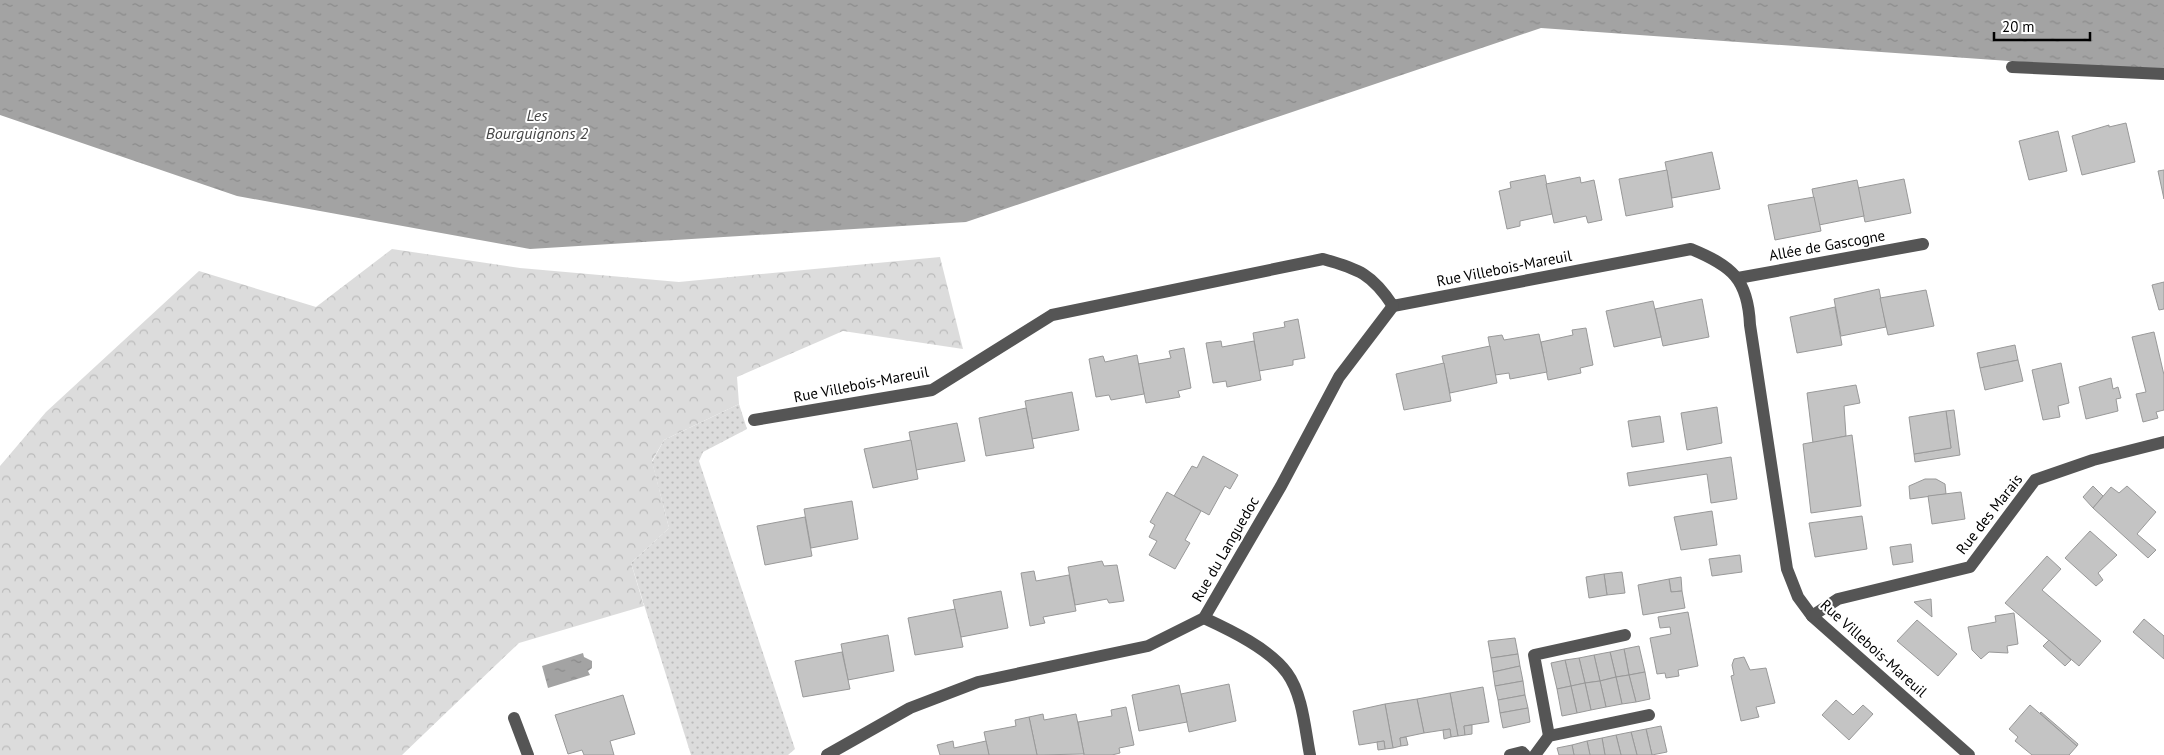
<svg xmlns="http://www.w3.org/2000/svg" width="2164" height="755" viewBox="0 0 2164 755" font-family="'PT Sans',sans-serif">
<defs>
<pattern id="forest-crowns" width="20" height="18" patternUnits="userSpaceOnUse" patternTransform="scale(1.25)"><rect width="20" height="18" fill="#dcdcdc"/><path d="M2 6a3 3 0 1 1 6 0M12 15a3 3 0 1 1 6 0" fill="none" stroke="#bbb"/></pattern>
<pattern id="park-dots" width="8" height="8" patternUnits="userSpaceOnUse" patternTransform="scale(1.25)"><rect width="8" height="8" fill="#dcdcdc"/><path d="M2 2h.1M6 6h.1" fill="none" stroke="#bbb" stroke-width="1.8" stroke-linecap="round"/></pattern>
<pattern id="water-ripples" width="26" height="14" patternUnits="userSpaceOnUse" patternTransform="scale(1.25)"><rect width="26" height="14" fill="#a3a3a3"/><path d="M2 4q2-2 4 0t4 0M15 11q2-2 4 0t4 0" fill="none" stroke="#8b8b8b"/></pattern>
</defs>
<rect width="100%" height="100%" fill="#fff"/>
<polygon fill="url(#forest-crowns)" points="392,249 520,268 679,282 940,257 963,349 843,331 737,377 739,404 664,440 652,461 669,528 631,563 644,606 519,643 402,755 0,755 0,466 46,412 199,271 316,307"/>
<polygon fill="url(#park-dots)" points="739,404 747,429 703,452 699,461 795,749 788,755 691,755 631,563 669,528 652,462 664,440"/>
<g fill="url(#water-ripples)">
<polygon points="0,0 2164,0 2164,72 1541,28 966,222 530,249 237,196 0,115"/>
<polygon points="583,653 584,657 592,661 592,668 588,671 590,675 548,688 542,666"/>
</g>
<g fill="#c4c4c4" stroke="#999">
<polygon points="2126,123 2135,162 2082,175 2072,136 2109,125 2109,127"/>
<polygon points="2058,131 2067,171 2029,180 2019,141"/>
<polygon points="1712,152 1720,189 1672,198 1665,162"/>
<polygon points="1667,170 1673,207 1626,216 1619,179"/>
<polygon points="2164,170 2164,199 2158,171"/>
<polygon points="1545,175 1552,214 1520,221 1520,226 1507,229 1499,191 1511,188 1510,182"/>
<polygon points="1580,177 1581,183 1594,180 1602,220 1588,223 1586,216 1554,223 1546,184"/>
<polygon points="1904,179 1911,213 1865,222 1858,188"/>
<polygon points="1857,180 1864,216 1819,225 1812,189"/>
<polygon points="1814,197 1821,231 1775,240 1768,205"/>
<polygon points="2164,282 2164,309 2159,310 2152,285"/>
<polygon points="1879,289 1886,327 1841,336 1834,299"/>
<polygon points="1926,290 1934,326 1888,335 1880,298"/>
<polygon points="1702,299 1709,337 1663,346 1655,309"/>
<polygon points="1653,301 1661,337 1614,347 1606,311"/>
<polygon points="1835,307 1842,345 1797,353 1790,317"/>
<polygon points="1298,319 1305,358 1293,360 1293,365 1259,371 1253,333 1285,327 1284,322"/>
<polygon points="1586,328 1593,365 1580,368 1581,373 1548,380 1541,342 1573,335 1572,330"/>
<polygon points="2154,332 2164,375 2164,410 2156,412 2158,418 2143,422 2136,394 2146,392 2132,337"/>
<polygon points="1539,334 1547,372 1510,379 1509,373 1495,375 1488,337 1502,335 1504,340"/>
<polygon points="1221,341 1222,347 1254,341 1261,380 1227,387 1226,381 1213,383 1206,343"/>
<polygon points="2015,345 2018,360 1980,368 1977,353"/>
<polygon points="1490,346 1497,383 1450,393 1442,356"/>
<polygon points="1184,348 1191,388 1178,391 1180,397 1146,403 1138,364 1171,358 1169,351"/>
<polygon points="1137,355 1144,394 1111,400 1109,395 1096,397 1089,359 1103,356 1105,362"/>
<polygon points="2018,360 2023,381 1985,390 1980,368"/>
<polygon points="1444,363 1451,401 1404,410 1396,374"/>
<polygon points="2061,363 2069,403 2058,406 2060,417 2043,420 2032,370"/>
<polygon points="2111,378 2113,389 2118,387 2121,398 2116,399 2118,411 2086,419 2079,387"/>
<polygon points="1856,385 1860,403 1844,406 1846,436 1813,443 1807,393"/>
<polygon points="1072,392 1079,430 1032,439 1025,401"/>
<polygon points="1717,407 1722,443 1687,450 1681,413"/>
<polygon points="1026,408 1034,448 986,456 979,418"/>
<polygon points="1954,410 1960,455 1915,462 1914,454 1951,448 1946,411"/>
<polygon points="1946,411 1951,448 1914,454 1909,417"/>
<polygon points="1660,416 1664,442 1632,447 1628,421"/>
<polygon points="957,423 965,461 916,470 909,432"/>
<polygon points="1852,435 1861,506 1811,513 1803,444"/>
<polygon points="911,440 918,479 873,488 864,449"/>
<polygon points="1203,456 1238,475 1230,489 1225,486 1209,515 1174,496 1192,466 1197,468"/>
<polygon points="1731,457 1737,499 1711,503 1707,474 1629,486 1627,473"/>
<polygon points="1925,479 1936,479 1945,484 1946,494 1910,499 1909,486"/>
<polygon points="2093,486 2103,496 2093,508 2083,497"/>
<polygon points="2127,486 2156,512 2137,534 2156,550 2148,558 2093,508 2111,487 2119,493"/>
<polygon points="1167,492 1201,511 1185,540 1190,543 1175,569 1149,555 1157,541 1149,537 1155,525 1150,522"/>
<polygon points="1961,492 1965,519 1932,524 1928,496"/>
<polygon points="852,501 858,539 811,548 804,509"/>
<polygon points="1712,511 1717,545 1681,550 1674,517"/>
<polygon points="1862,516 1867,549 1815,557 1809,523"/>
<polygon points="805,517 812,556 765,565 757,526"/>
<polygon points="2090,531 2117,555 2098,573 2103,580 2096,586 2065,558"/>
<polygon points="1911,544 1913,562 1893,565 1890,547"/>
<polygon points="1740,555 1742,572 1712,576 1709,559"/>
<polygon points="2047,556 2061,569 2042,590 2101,641 2079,666 2005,603"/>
<polygon points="1102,561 1104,566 1117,565 1124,601 1109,603 1107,599 1075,605 1068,567"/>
<polygon points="1034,571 1036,581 1069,575 1076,611 1043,617 1045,623 1030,626 1021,573"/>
<polygon points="1622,572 1625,593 1607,595 1604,574"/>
<polygon points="1604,574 1607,595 1589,598 1586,577"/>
<polygon points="1681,577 1682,591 1671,592 1669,579"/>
<polygon points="1669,579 1671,592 1682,591 1685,608 1643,615 1638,585"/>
<polygon points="1001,591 1008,628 961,637 953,600"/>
<polygon points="1931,599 1932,617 1914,602"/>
<polygon points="955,609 963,647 915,655 908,618"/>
<polygon points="1688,612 1698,666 1678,670 1679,676 1666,678 1665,673 1657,674 1650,638 1671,634 1670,627 1660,628 1658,617"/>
<polygon points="2014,613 2018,644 2007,646 2008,653 1989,652 1981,659 1972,650 1968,627 1996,622 1995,616"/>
<polygon points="2144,619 2164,636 2164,659 2133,632"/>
<polygon points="1917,620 1957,654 1938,676 1897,641"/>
<polygon points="888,635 894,671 848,680 841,644"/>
<polygon points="1515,638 1518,654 1491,658 1488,641"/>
<polygon points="2049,640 2071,660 2065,666 2043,646"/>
<polygon points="1639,646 1645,672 1629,675 1624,649"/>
<polygon points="1624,649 1629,675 1616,677 1610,652"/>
<polygon points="842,652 850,689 803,697 795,661"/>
<polygon points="1610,652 1616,677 1600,681 1594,655"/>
<polygon points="1518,654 1520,666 1493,672 1491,658"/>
<polygon points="1594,655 1600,681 1585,683 1579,658"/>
<polygon points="1744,657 1750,670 1766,668 1775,703 1756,707 1759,717 1741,721 1731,676 1734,675 1732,665 1734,659"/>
<polygon points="1579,658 1585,683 1571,686 1565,660"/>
<polygon points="1565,660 1571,686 1557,689 1551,663"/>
<polygon points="1520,666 1523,681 1495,686 1493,672"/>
<polygon points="1645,672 1650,699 1636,702 1629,675"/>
<polygon points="1629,675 1636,702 1622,704 1616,677"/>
<polygon points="1616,677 1622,704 1606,707 1600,681"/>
<polygon points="1523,681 1525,695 1498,700 1495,686"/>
<polygon points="1600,681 1606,707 1591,710 1585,683"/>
<polygon points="1585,683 1591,710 1577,713 1571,686"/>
<polygon points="1229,684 1236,721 1189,732 1181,694"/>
<polygon points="1179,685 1187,722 1139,731 1132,695"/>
<polygon points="1571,686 1577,713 1562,716 1557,689"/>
<polygon points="1483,687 1489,722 1464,726 1465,735 1458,736 1450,693"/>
<polygon points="1450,693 1458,736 1451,737 1450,729 1424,733 1417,699"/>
<polygon points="623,695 635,734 610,741 614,755 584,755 582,750 568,754 555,715"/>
<polygon points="1525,695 1528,708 1500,713 1498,700"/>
<polygon points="1417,699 1424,733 1400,738 1401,746 1393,748 1385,704"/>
<polygon points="1836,700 1853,715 1863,705 1873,714 1849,740 1822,715"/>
<polygon points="1385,704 1393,748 1385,749 1384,741 1359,745 1353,711"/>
<polygon points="2030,705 2077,746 2069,755 2032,755 2015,741 2018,737 2009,729"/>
<polygon points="1126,707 1134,745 1119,748 1120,753 1112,755 1084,755 1078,722 1112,716 1111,710"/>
<polygon points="1528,708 1530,722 1503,728 1500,713"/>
<polygon points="2041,712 2078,744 2077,746 2040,713"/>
<polygon points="1043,714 1044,720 1076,714 1084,754 1037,755 1029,717"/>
<polygon points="1029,717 1037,755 989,755 984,732 1016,726 1015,720"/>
<polygon points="1472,725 1472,734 1465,735 1464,726"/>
<polygon points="1661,726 1667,752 1652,755 1646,729"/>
<polygon points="1450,729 1451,737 1444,739 1443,730"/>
<polygon points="1646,729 1652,755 1637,755 1631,732"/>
<polygon points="1631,732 1637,755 1621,755 1616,735"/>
<polygon points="1616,735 1621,755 1605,755 1602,738"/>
<polygon points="1406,737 1408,745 1401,746 1400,738"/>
<polygon points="1602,738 1605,755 1590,755 1587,741"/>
<polygon points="953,741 954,748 986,741 989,755 940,755 937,745"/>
<polygon points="1384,741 1385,749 1378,750 1377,742"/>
<polygon points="1587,741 1590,755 1574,755 1572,745"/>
<polygon points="1572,745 1574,755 1559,755 1557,748"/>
</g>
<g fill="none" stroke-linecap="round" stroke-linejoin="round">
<g stroke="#555" stroke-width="12">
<polyline points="2012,67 2164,74"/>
<polyline points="1738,278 1923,244"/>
<path d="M754,420L932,390L1052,315L1323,259C1359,269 1372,274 1393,306L1691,249C1732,266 1748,279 1750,325L1787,569L1798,597L1812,616L1969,755"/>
<polyline points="1812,616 1838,599 1970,567 2035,480 2093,460 2164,442"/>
<path d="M1204,618C1230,630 1270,649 1287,673C1303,695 1305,730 1310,755"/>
<polyline points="514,718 528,755"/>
<polyline points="1549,736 1534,655 1625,635"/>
<polyline points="827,755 910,708 978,682 1148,646 1204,618 1281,486 1339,377 1393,306"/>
<polyline points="1510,755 1522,752 1525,755"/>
<polyline points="1535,755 1549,736 1649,715"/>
</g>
</g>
<g text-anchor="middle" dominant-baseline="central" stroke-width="4" stroke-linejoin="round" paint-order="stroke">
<g font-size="15" fill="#000" stroke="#fff">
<text transform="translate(1827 245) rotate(-10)">Allée de Gascogne</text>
<text transform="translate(1504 268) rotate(-11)">Rue Villebois-Mareuil</text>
<text transform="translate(861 384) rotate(-11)">Rue Villebois-Mareuil</text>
<text transform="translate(1989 514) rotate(-52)">Rue des Marais</text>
<text transform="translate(1225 549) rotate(-60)">Rue du Languedoc</text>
<text transform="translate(1874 648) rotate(42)">Rue Villebois-Mareuil</text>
</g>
<g font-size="16" font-style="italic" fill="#444" stroke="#fff">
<text x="537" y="115">Les<tspan x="537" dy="18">Bourguignons 2</tspan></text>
</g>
</g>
<path d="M1994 32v8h96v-8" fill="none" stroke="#000000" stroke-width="2.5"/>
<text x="2002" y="32" font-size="15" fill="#000000" stroke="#ffffff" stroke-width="4" paint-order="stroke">20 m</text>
</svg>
